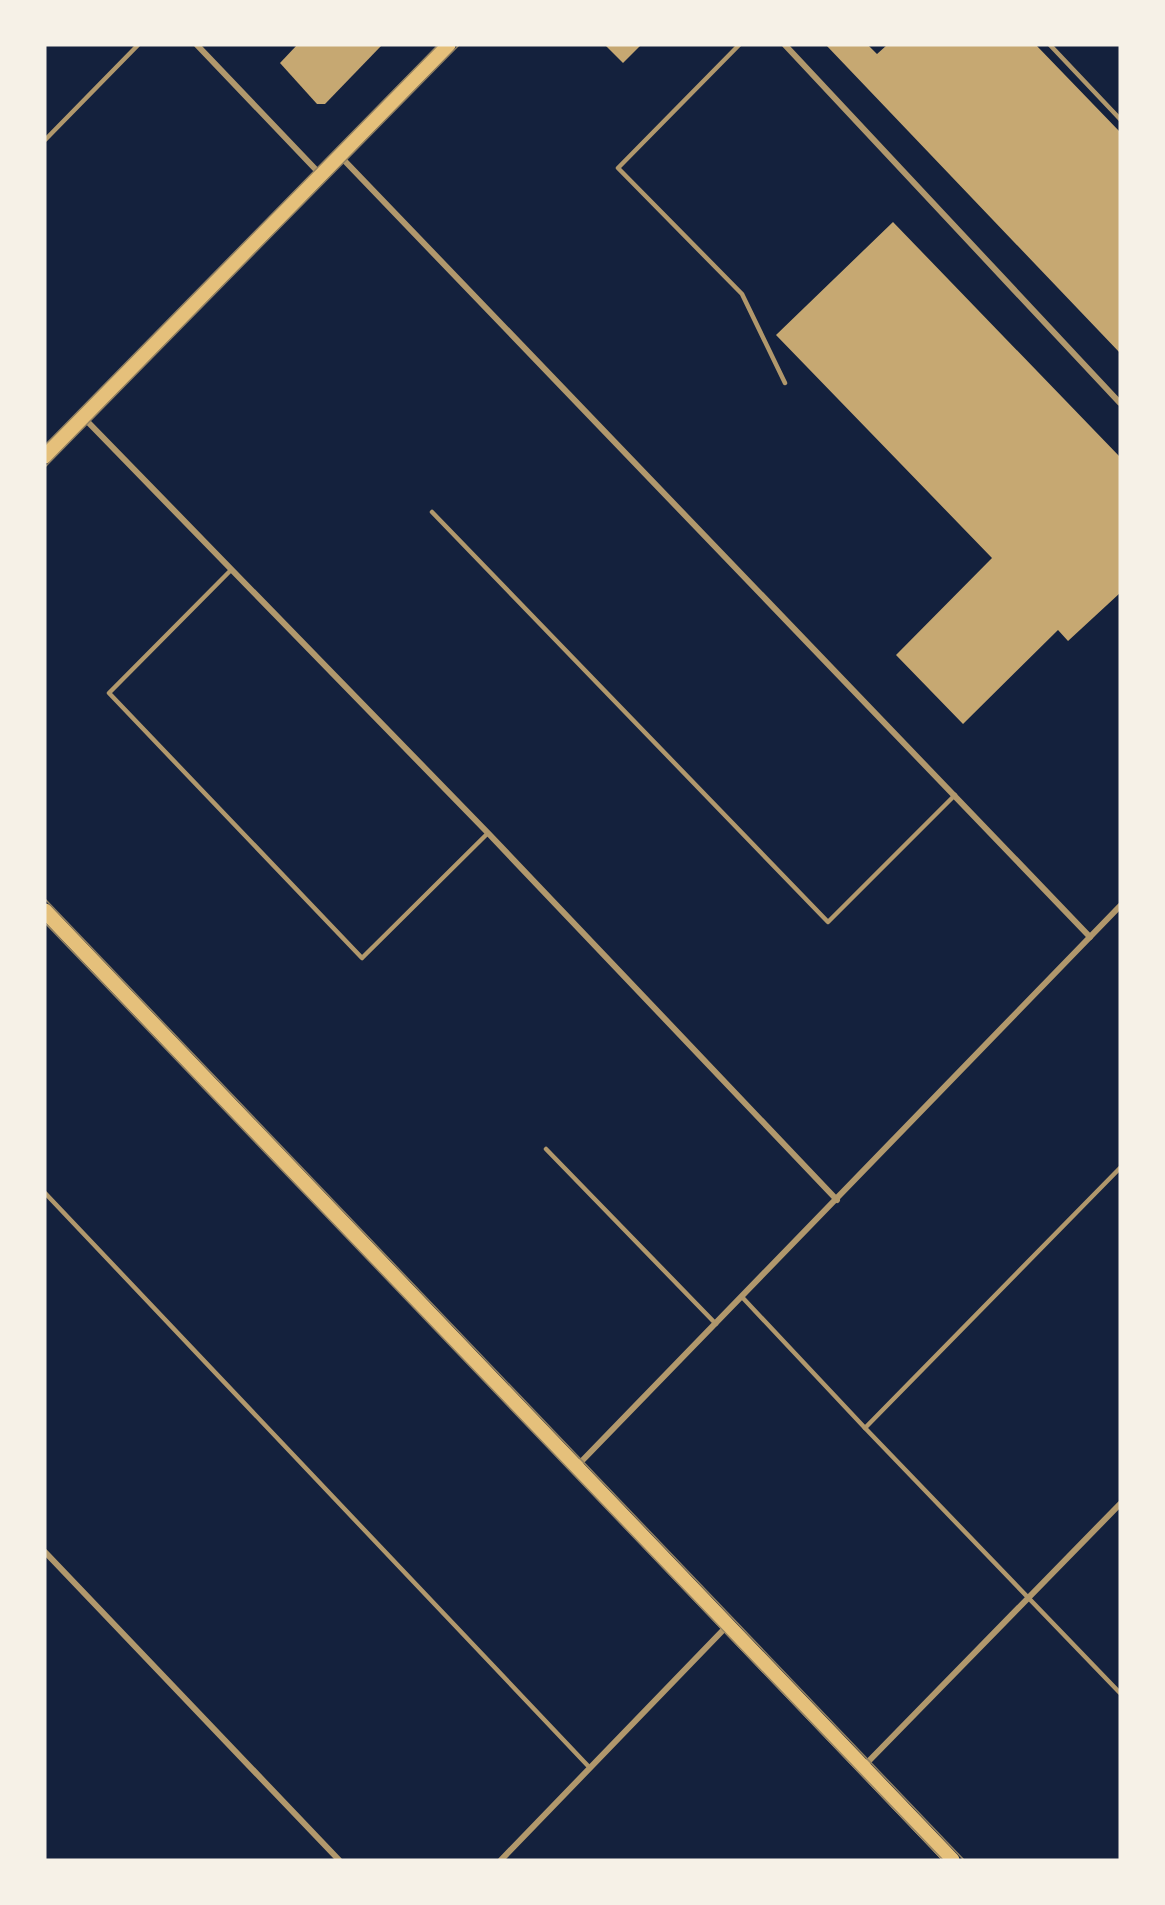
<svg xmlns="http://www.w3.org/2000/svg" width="1165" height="1905" viewBox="0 0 1165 1905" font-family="Karla,sans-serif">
<rect width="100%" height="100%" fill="#14213d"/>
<g fill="#c6a872">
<polygon points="297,45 382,45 325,104 317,104 280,63"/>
<polygon points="605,45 641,45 623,63"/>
<polygon points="826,45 868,45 877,54 887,45 1036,45 1120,132 1120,353"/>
<polygon points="893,222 1120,457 1120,593 1068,641 1058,630 963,724 896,655 992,558 776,335"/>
</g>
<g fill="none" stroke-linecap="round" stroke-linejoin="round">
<g stroke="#b1986c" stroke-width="4.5">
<polyline points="739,45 618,168 742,294 785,383"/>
<polyline points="1050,45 1120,119"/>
<polyline points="45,140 138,45"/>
<polyline points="432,512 828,922 955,795"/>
<polyline points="230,571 109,693 362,958 488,833"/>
<polyline points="546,1149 716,1324"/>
<polyline points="45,1193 590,1768"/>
<polyline points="742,1297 865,1428 1120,1693"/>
<polyline points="865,1428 1120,1168"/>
</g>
<g stroke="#b1986c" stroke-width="6">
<polyline points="197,45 321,175"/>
<polyline points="785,45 1120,403"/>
<polyline points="340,156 1090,937"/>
<polyline points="84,418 488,833 837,1200"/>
<polyline points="577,1466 1120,906"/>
<polyline points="45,1552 339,1860"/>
<polyline points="863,1767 1120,1504"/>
<polyline points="501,1860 728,1625"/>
</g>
<g stroke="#e5c07b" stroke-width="15">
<polyline points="45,456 448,45"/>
<polyline points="45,911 952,1860"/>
</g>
<g stroke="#918062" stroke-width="1.5">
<polyline points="45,445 438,45"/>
<polyline points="45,467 459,45"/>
<polyline points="45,899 964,1860"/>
<polyline points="45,923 943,1860"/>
</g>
</g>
<rect width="1165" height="1905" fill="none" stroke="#f6f1e7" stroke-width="93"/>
</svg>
